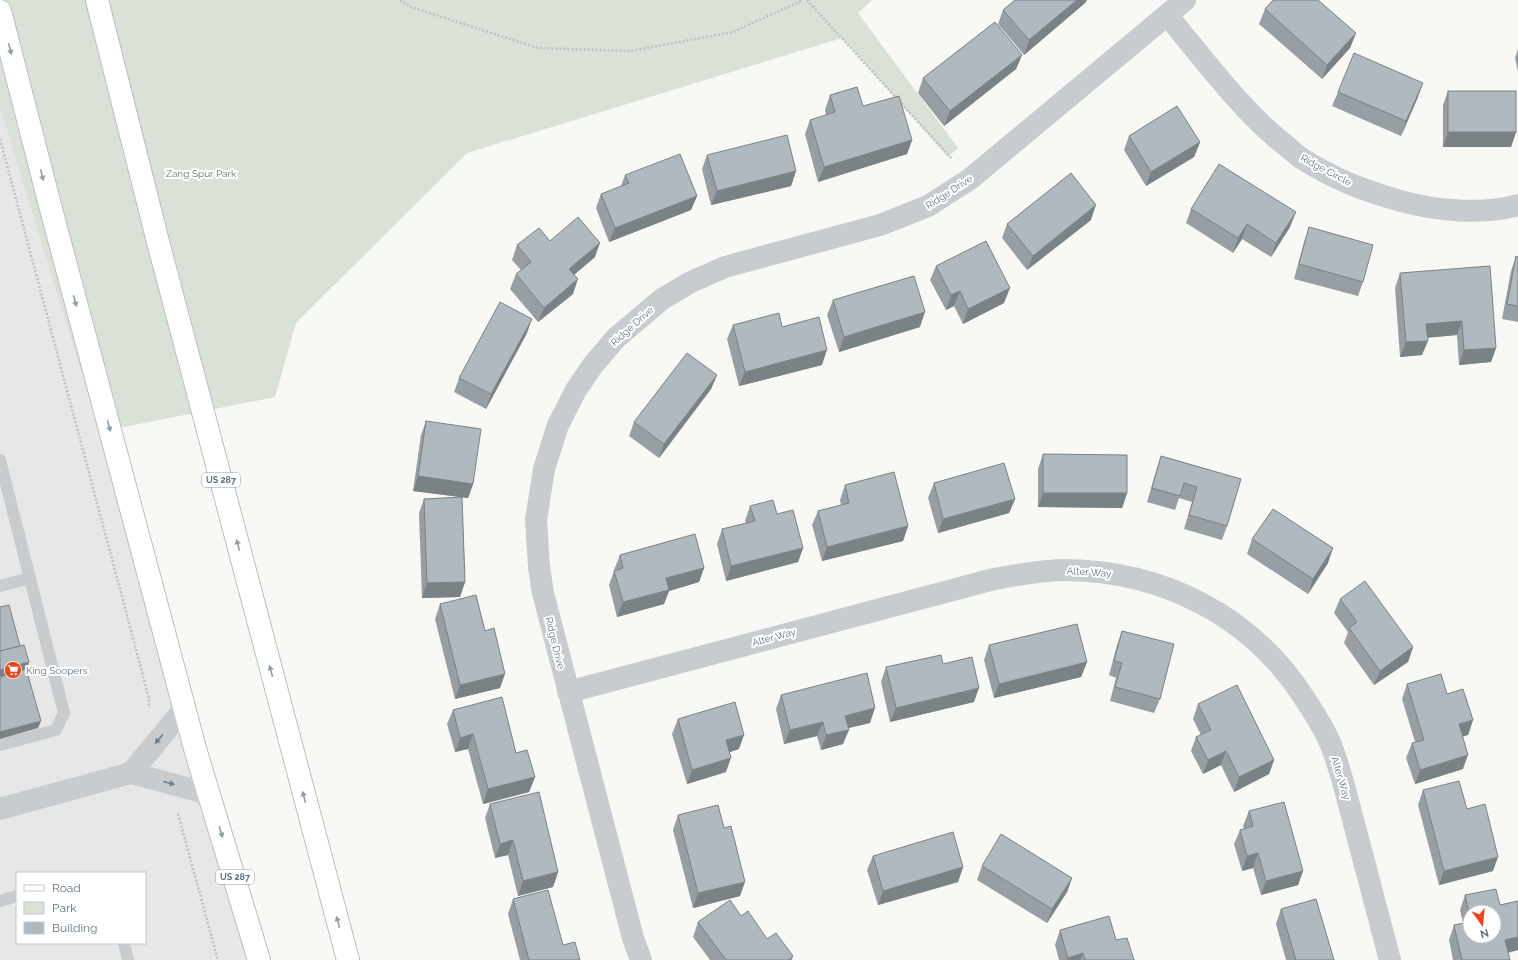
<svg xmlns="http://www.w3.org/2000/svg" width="1518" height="960" viewBox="0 0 1518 960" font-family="Raleway,sans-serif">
<rect width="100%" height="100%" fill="#f8f8f5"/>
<path fill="#e6e7e6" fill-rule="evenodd" d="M0,108L196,752L259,960H0ZM17,873H145V943H17Z"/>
<polygon fill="#dae1d6" points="0,0 872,0 858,13 958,148 948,157 842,38 467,153 296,323 275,397 99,432 0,108"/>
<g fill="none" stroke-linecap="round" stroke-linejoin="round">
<defs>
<g id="primary">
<polyline points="97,0 157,238 348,960"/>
<polyline points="0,11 51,209 196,752 259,960"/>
</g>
</defs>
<use href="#primary" stroke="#bbbfc3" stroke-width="24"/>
<g stroke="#bfc2c4" stroke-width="2.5" stroke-dasharray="2 2" stroke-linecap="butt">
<polyline points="400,0 411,7 538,48 631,51 733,32 803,0"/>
<polyline points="807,0 952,159"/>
<polyline points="0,139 132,634 149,699 149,708"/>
<polyline points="178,814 218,960"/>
</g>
<g stroke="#c8cccf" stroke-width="12">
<polyline points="0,460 64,713 56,730 0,745"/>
<polyline points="0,586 30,578"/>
<polyline points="0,901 17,896"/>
<polyline points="124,943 128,960"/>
</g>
<g stroke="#c8cccf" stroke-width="22">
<path d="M1167,15C1203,58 1237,105 1280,141C1287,146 1294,153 1301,158C1334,179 1364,191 1401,201C1437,211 1482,215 1518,205"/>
<path d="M568,692L994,579C1017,575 1042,570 1066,570C1162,571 1250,615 1303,696C1313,712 1324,727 1331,745C1342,773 1348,802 1356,831C1367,874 1379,917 1390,960"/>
<polyline points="131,773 184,709"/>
<polyline points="0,809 131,773 209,794"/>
<polyline points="641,960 633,938 543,593 539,567 536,520 544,469 558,425 576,390 593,365 616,338 662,299 691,282 725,267 880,225 928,206 970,179 1185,0"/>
</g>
<use href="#primary" stroke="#fff" stroke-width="22"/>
</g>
<g fill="#979fa4" fill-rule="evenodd">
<polygon points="1015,0 1087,0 1085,3 1024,55 998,24 1003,10"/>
<polygon points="1265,9 1356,33 1350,48 1322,79 1259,24"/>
<polygon points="1518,49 1518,72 1515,58"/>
<polygon points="1022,55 1016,69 944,126 918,93 923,78"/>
<polygon points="1448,91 1516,132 1511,147 1443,147 1443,105"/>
<polygon points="1338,92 1418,97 1401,136 1332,106"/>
<polygon points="830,95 863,106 912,140 907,154 818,182 805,134 810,120 826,115 825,110"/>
<polygon points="1129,136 1200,142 1194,157 1146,186 1124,150"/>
<polygon points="707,155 796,171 791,186 711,205 702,169"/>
<polygon points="625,175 697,196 691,210 609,242 596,208 601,194 621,186"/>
<polygon points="1191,209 1290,227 1271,257 1242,239 1233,253 1186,223"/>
<polygon points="1091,220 1027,270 1002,238 1007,224"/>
<polygon points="1309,227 1363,282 1358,296 1294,279 1304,242"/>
<polygon points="550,241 595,257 574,275 573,294 538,322 510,289 516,274 521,270 512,260 517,245"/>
<polygon points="1516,256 1518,257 1518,322 1502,319 1511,271"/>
<polygon points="936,266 1004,303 963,324 954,306 946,310 930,280"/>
<polygon points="1400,273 1496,348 1491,362 1459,365 1457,335 1427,338 1422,355 1400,357 1395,288"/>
<polygon points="833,300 920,327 839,352 827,315"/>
<polygon points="733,325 782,327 822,365 739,386 727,339"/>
<polygon points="527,333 486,409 454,392 459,378"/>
<polygon points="717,375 711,389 659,458 629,436 634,422"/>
<polygon points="426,421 473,484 468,498 462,497 465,582 460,597 422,598 419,513 424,499 461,497 413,491 421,435"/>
<polygon points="1043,454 1127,493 1122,508 1038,507 1038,469"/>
<polygon points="1161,456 1241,479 1227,526 1222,540 1184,529 1192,502 1179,498 1175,510 1147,502 1156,471"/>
<polygon points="934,483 1015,499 1009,513 938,533 928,498"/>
<polygon points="845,485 908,526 903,541 822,561 812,525 818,511 841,505 840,500"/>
<polygon points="750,506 777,514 803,548 798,562 726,581 717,544 722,529 746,523 745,521"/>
<polygon points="1252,539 1328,563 1308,594 1247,554"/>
<polygon points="620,555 704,568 699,582 669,591 664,604 617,617 609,585 614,571 614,570"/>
<polygon points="1340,599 1413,647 1408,662 1374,685 1344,643 1348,632 1334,613"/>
<polygon points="440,604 500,688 455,699 435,619"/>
<polygon points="1122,631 1160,699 1154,713 1110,701 1116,678 1109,675 1117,645"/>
<polygon points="989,645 1087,662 1081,677 994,698 984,660"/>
<polygon points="943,664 974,702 890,722 881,682 886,667"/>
<polygon points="1407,684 1447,694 1473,720 1468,735 1462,736 1463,769 1415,784 1406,758 1412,743 1415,742 1402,699"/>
<polygon points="781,695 870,723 848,728 843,744 821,750 817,736 784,744 776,709"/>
<polygon points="1198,704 1274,760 1269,774 1234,792 1221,765 1203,774 1191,751 1196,737 1201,735 1193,719"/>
<polygon points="453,710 516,753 535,777 529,792 483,804 468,749 455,752 447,724"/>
<polygon points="678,719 739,749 730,752 726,772 687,784 672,734"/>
<polygon points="1423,790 1467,809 1493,871 1439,885 1418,805"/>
<polygon points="490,804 558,872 553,887 518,896 508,855 495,858 485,818"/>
<polygon points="1249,811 1303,871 1298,885 1261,895 1253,868 1242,871 1234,844 1240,830 1244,829 1243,826"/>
<polygon points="678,815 740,896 693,908 673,830"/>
<polygon points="873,856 963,867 958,882 878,905 867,870"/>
<polygon points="982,866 1072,878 1067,892 1047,923 977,880"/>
<path d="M1465,895L1500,905L1518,901V950L1508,953L1510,960H1453L1449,940L1454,925L1463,923L1460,910ZM1470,912L1494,936H1470Z"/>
<polygon points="513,899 563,945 580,960 520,960 508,914"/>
<polygon points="1281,909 1334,960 1286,960 1276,924"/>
<polygon points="741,916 767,939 793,956 792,960 710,960 693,937 698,922"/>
<polygon points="1060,930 1116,940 1134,960 1059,960 1055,945"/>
</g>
<g fill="#7b8286">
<polygon points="1077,0 1087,0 1085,3 1024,55 1029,40"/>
<polygon points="1356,33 1350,48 1322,79 1327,65"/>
<polygon points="1022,55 1016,69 944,126 950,111"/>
<polygon points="1423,83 1418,97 1401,136 1406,121"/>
<polygon points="1448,132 1516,132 1511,147 1443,147"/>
<polygon points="912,140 907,154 818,182 824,167"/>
<polygon points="1200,142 1194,157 1146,186 1151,172"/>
<polygon points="796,171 791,186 711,205 717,191"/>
<polygon points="697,196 691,210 609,242 615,228"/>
<polygon points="1096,205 1091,220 1027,270 1033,256"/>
<polygon points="1296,212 1290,227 1271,257 1276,243"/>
<polygon points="1247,224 1242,239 1233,253 1238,238"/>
<polygon points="600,243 595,257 564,283 569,269"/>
<polygon points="578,279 573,294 538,322 544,308"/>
<polygon points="1010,288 1004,303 963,324 968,309"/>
<polygon points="960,291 954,306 946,310 951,295"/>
<polygon points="925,312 920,327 839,352 844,337"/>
<polygon points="532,319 527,333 486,409 491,394"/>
<polygon points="1462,321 1457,335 1421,338 1426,324"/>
<polygon points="1428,341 1422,355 1400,357 1406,342"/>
<polygon points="1496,348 1491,362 1459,365 1464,350"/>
<polygon points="827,350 822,365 739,386 745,372"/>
<polygon points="717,375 711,389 659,458 664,444"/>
<polygon points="418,476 473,484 468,498 413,491"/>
<polygon points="1043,493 1127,493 1122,508 1038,507"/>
<polygon points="1015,499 1009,513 938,533 943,519"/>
<polygon points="908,526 903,541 822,561 827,547"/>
<polygon points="803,548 798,562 726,581 731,566"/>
<polygon points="1333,548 1328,563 1308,594 1313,579"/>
<polygon points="704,568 699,582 669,591 664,604 617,617 623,602 666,578"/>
<polygon points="465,582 460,597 422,598 427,583"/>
<polygon points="1413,647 1408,662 1374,685 1380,671"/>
<polygon points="29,662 24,677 0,683 0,670"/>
<polygon points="1087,662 1081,677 994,698 999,684"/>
<polygon points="505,674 500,688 455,699 460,685"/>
<polygon points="979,688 974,702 890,722 896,708"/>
<polygon points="875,708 870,723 840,730 845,716"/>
<polygon points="1473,720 1468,735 1454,739 1459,724"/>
<polygon points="41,721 38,728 0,739 0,732"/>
<polygon points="823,722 817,736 784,744 790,730"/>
<polygon points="849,730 843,744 821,750 826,735"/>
<polygon points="473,734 468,749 455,752 460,738"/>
<polygon points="744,735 739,749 721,755 726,740"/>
<polygon points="1226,751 1221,765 1203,774 1208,760"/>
<polygon points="1468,755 1463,769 1415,784 1420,770"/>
<polygon points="731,758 726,772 687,784 692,770"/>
<polygon points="1274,760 1269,774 1234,792 1239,777"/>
<polygon points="535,777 529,792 483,804 488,789"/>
<polygon points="513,840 508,855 495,858 500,844"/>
<polygon points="1258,853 1253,868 1242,871 1247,856"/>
<polygon points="1498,857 1493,871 1439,885 1444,871"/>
<polygon points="963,867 958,882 878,905 883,891"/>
<polygon points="1303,871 1298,885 1261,895 1266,881"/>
<polygon points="558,872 553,887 518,896 523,881"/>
<polygon points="1072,878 1067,892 1047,923 1052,909"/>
<polygon points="745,882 740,896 693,908 698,893"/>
<polygon points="1518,937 1518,950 1500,954 1505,940"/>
<polygon points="1083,953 1080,960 1067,960 1068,958"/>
</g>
<g fill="#b0b9bf" stroke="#7b8286">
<polygon points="1015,0 1077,0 1029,40 1003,10"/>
<polygon points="1273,0 1318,0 1356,33 1327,65 1265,9"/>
<polygon points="995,22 1022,55 950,111 923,78"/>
<polygon points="1354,53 1423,83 1406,121 1338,92"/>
<polygon points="857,87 863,106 899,96 912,140 824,167 810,120 835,112 830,95"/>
<rect x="1448" y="91" width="68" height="41"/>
<polygon points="1177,106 1200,142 1151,172 1129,136"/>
<polygon points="787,135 796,171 717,191 707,155"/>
<polygon points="680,154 697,196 615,228 601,194 629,183 625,175"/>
<polygon points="1219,164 1296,212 1276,243 1247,224 1238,238 1191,209"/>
<polygon points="1071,173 1096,205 1033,256 1007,224"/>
<polygon points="578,217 600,243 569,269 578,279 544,308 516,274 531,262 517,245 539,228 550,241"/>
<polygon points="1309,227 1373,245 1363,282 1299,264"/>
<polygon points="986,241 1010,288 968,309 960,291 951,295 936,266"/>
<polygon points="1516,256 1518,257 1518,306 1507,304"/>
<polygon points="1490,266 1496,348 1464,350 1462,321 1426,324 1428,341 1406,342 1400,273"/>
<polygon points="914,276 925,312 844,337 833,300"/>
<polygon points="500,302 532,319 491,394 459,378"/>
<polygon points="779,313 782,327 819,317 827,350 745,372 733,325"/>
<polygon points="687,353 717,375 664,444 634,422"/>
<polygon points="426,421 481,429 473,484 418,476"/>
<polygon points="1043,454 1127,455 1127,493 1043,493"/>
<polygon points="1161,456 1241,479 1227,526 1189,515 1197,487 1184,483 1180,496 1152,488"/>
<polygon points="1004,463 1015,499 943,519 934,483"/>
<polygon points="894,472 908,526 827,547 818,511 849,503 845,485"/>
<polygon points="462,497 465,582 427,583 424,499"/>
<polygon points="773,500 777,514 793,510 803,548 731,566 722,529 755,521 750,506"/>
<polygon points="1273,509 1333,548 1313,579 1252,539"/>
<polygon points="695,534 704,568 666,578 669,590 623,602 614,571 623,568 620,555"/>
<polygon points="1365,581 1413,647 1380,671 1349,628 1357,622 1340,599"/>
<polygon points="476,595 485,631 494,628 505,674 460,685 440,604"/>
<polygon points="9,605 20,646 0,651 0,607"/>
<polygon points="1077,624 1087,662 999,684 989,645"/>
<polygon points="1122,631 1174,644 1160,699 1115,687 1122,663 1114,661"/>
<polygon points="24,645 29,662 0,670 0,651"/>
<polygon points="941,655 943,664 972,657 979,688 896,708 886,667"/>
<polygon points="26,669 41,721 0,732 0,677"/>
<polygon points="867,673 875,708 845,716 849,730 826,735 823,722 790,730 781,695"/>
<polygon points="1441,674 1447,694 1463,689 1473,720 1459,724 1468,755 1420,770 1412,743 1424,740 1407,684"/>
<polygon points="1237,685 1274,760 1239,777 1226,751 1208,760 1196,737 1211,730 1198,704"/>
<polygon points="502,697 516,753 527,750 535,777 488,789 473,734 460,738 453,710"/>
<polygon points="735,702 744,735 726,740 731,758 692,770 678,719"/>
<polygon points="1459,781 1467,809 1485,804 1498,857 1444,871 1423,790"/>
<polygon points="539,792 558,872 523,881 513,840 500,844 490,804"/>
<polygon points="1284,802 1303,871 1266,881 1258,853 1247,856 1240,830 1253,826 1249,811"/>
<polygon points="718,805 724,828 731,826 745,882 698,893 678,815"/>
<polygon points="953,832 963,867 883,891 873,856"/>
<polygon points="1001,834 1072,878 1052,909 982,866"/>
<polygon points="1496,889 1500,905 1518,901 1518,937 1505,940 1510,960 1462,960 1454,925 1470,922 1470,936 1494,936 1494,912 1470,912 1470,917 1465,895"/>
<polygon points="548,890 563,945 575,942 580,960 529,960 513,899"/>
<polygon points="1316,899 1334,960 1296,960 1281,909"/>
<polygon points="730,900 741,916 748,911 767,939 776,933 793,956 788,960 726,960 698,922"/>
<polygon points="1109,916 1116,940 1127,938 1134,960 1085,960 1083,953 1068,958 1060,930"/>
</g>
<defs><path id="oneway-solid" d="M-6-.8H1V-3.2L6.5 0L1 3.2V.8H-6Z"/></defs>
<g fill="#909ea8">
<use href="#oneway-solid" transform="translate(10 49) rotate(76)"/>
<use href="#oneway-solid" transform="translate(42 175) rotate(76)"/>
<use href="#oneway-solid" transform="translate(75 301) rotate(75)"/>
<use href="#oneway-solid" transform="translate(109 426) rotate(75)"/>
<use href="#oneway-solid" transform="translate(238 545) rotate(-105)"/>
<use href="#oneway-solid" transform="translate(271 671) rotate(-105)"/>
<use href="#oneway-solid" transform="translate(304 797) rotate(-105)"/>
<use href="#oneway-solid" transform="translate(221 832) rotate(73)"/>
<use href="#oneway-solid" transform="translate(338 922) rotate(-105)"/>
</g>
<g fill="#6a7e8b">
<use href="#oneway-solid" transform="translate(159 739) rotate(130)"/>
<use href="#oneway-solid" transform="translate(169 783) rotate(15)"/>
</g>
<defs>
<symbol id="supermarket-disc" viewBox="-11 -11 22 22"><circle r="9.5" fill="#f54218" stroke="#fff"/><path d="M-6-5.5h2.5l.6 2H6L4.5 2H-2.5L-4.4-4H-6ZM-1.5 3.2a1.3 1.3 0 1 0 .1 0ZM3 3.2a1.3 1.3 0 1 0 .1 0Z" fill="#fff"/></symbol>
</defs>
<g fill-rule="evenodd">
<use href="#supermarket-disc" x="3" y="660" width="20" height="20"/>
</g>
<g text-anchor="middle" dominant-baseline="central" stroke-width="4" stroke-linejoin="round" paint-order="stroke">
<g fill="#fff" stroke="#909ea8" stroke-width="1">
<rect x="202" y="473" width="38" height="14" rx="3"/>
<rect x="216" y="870" width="38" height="14" rx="3"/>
</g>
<g font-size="9" font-weight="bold" fill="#607583">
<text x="221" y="480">US 287</text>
<text x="235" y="877">US 287</text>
</g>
<g font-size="10" fill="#607583" stroke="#fff">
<text transform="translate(1326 170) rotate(28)">Ridge Circle</text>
<text transform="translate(949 192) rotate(-33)">Ridge Drive</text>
<text transform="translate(632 326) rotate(-42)">Ridge Drive</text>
<text transform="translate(1089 572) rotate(4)">Alter Way</text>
<text transform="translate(774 637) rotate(-15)">Alter Way</text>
<text transform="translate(555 643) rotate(76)">Ridge Drive</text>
<text transform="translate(1341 778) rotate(73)">Alter Way</text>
</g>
<g font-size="10" fill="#667a60" stroke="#fff">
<text x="201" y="173">Zang Spur Park</text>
</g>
<g font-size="10" fill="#607583" stroke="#fff" text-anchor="start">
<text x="26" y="670">King Soopers</text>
</g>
</g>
<rect x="16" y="872" width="130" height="72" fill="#ffffff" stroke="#bfc8cd"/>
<rect x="24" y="885" width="20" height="6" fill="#ffffff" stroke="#bfc8cd"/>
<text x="52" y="892" font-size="12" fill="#607583">Road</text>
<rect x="24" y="902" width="20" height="12" fill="#dae1d6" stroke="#bfc8cd"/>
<text x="52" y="912" font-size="12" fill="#607583">Park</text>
<rect x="24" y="922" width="20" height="12" fill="#b0b9bf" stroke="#bfc8cd"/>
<text x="52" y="932" font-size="12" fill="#607583">Building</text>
<g transform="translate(1482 924) rotate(165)"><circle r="19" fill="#ffffff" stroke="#bfc8cd"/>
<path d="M0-3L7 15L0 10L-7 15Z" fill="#f54218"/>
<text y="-6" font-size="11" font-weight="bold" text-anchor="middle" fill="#607583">N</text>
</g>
</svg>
